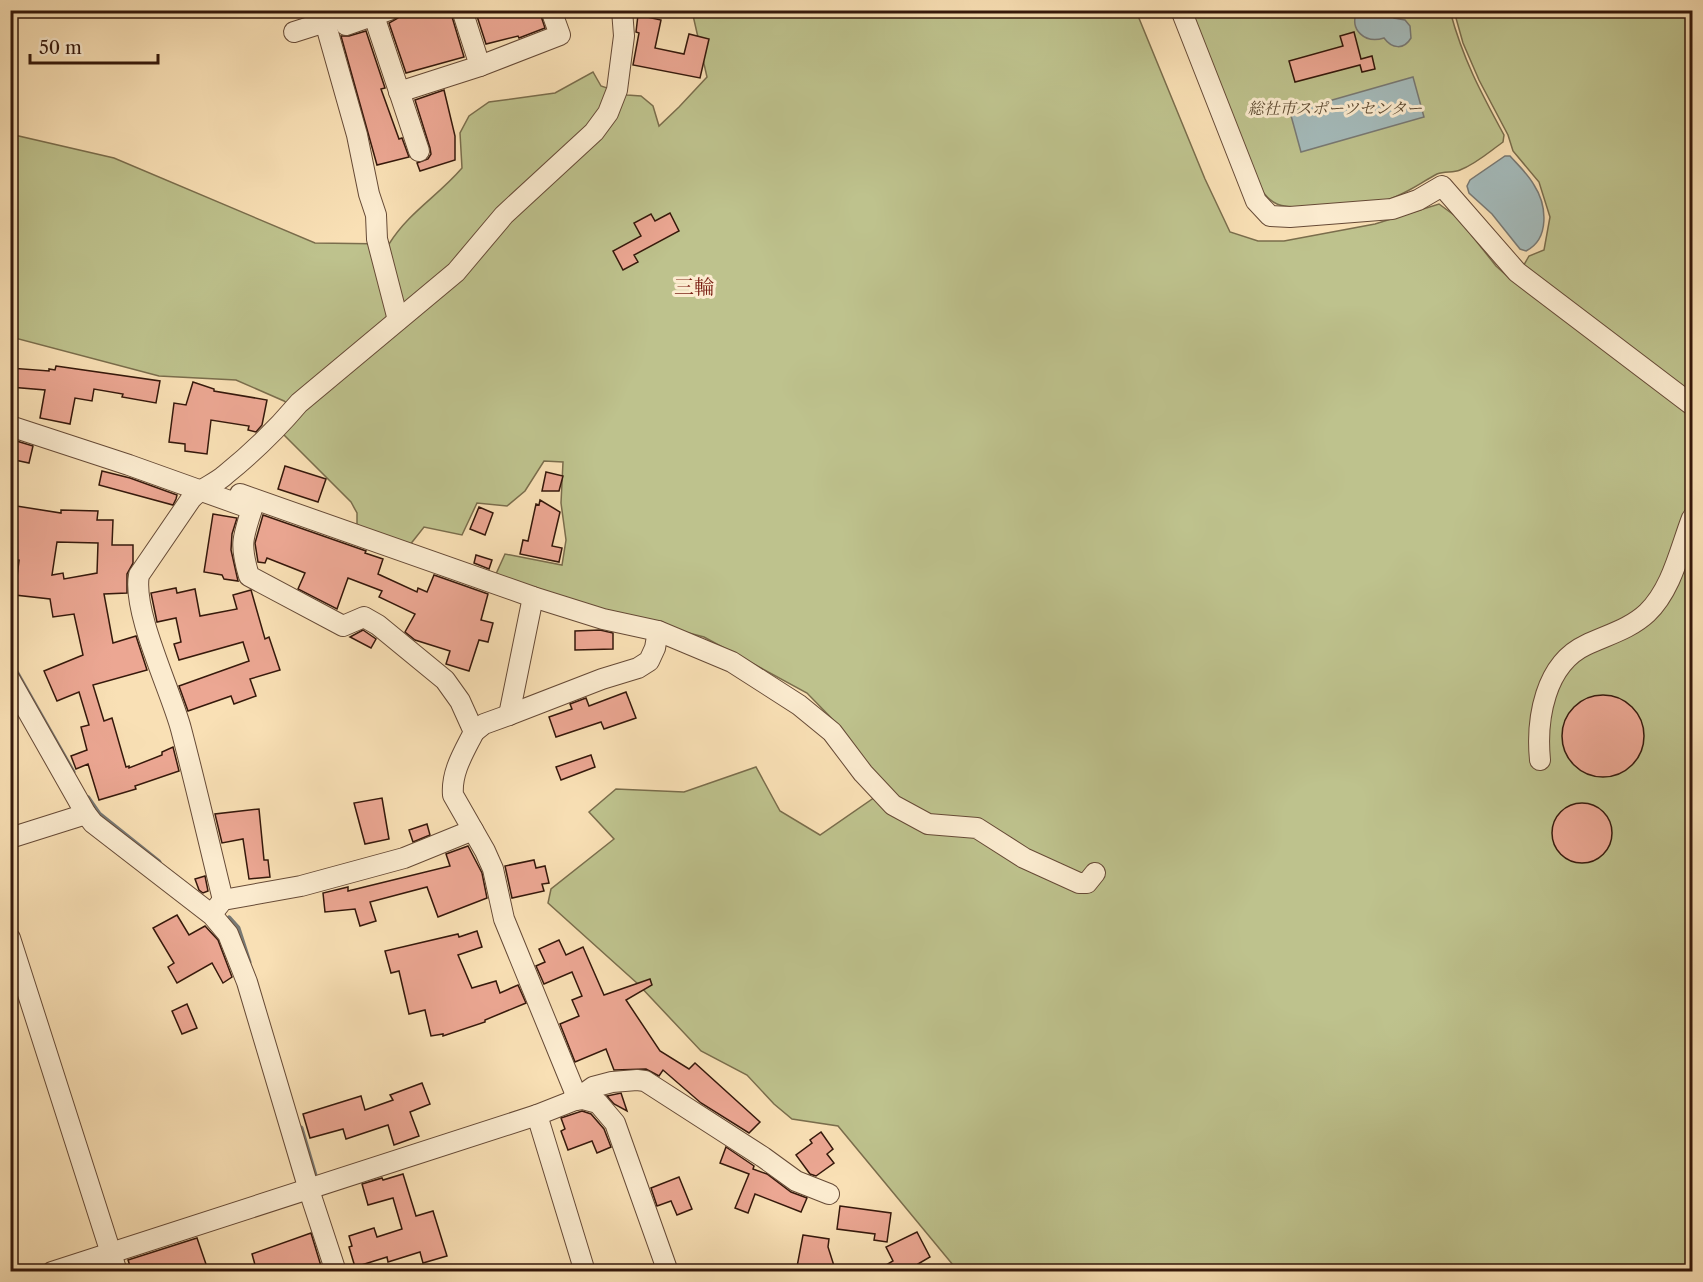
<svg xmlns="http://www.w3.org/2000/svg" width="1703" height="1282" viewBox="0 0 1703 1282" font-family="'Libre Caslon Text','Noto Serif JP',serif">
<rect width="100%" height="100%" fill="#f9e0b5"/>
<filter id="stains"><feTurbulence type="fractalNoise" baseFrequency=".00333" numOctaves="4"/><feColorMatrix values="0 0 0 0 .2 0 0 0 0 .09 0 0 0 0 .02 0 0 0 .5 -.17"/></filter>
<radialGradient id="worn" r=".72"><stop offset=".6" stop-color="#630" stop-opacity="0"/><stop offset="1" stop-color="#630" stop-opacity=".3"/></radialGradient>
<g fill="#bec28d" stroke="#7a6d4c" stroke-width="1.5">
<path d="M692,11H1136L1205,179L1230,232L1258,241H1284L1375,224L1439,204L1458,218L1496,266L1514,282L1529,256L1544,250L1550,217L1539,182L1513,151L1508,135L1479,80L1463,43L1454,11H1692V1271H958L838,1126L792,1119L774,1104L747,1075L701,1051L638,984L548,903L551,889L614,839L589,812L616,789L684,792L756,767L780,811L820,835L875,797L841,728L807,693L704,637L539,594L496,574L505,554L562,565L566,540L561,503L563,462L544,461L525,491L507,506L477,503L462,535L424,527L409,546L357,528V513L351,502L280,431L297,412L284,401L236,380L159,376L11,337L10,134L114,158L315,243L389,244C409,212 438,196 462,168L460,133L469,116L489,102L555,93L593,72L601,86L627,95L641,96L653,106L659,126L679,107L707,77Z"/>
<path d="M1189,11H1450C1463,59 1480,91 1504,135L1503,142C1489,152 1476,164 1460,170C1453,173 1445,171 1437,174C1420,183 1403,196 1383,201C1365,205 1293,211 1277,204C1270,201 1267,197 1263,192Z"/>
</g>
<g fill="#a4baba" stroke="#787974" stroke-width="1.5">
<path d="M1357,11H1391L1394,18L1405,20L1410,26L1411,38C1404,50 1392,49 1384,38C1365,44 1349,30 1357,11Z"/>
<polygon points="1413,77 1424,117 1301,152 1290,112"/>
<path d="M1505,156H1510C1518,165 1528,174 1534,185C1547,205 1550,239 1526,251L1520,249L1492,214L1469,193L1467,186L1470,180Z"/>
</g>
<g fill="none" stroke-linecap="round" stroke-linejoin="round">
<g stroke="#787974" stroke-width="5">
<polyline points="10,661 73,772"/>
<polyline points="88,798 99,814 159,862"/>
<polyline points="229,918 238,928 249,962"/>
<polyline points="301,1128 317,1182"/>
</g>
</g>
<g fill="#eca793" stroke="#35180b" stroke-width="1.5" fill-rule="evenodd">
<polygon points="413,10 450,10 464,57 406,73 389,23 398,18 400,14"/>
<polygon points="475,10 539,10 545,28 519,38 518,36 486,44"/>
<polygon points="638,15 661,20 655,48 684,54 689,34 709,39 700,78 633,65 639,33 636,32"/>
<polygon points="366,31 385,88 381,89 399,139 402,138 409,157 377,165 341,36 349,36"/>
<polygon points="1354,32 1361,59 1372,56 1375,69 1362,72 1360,65 1295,82 1289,61 1343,46 1340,36"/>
<polygon points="444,90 455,136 455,160 420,171 417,163 428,159 431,154 430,148 415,100"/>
<polygon points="670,213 679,231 634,255 638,262 623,270 613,251 641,236 634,223 651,214 655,221"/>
<polygon points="56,366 160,381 156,403 122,397 123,394 94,389 92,401 75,398 70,424 40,418 45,390 10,387 10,368 49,371 49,369 55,370"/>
<polygon points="193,382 214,389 214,391 267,400 262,425 256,432 248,430 249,426 211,420 207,454 185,451 185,444 169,442 174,403 186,405"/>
<polygon points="10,439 33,446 29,463 10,459"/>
<polygon points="285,466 326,479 318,502 278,489"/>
<polygon points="102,471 130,478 177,495 176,499 173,505 99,485"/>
<polygon points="546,472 563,476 559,491 542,491"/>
<polygon points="540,500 560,512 552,546 562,548 559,562 520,554 523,540 528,541 536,504 539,505"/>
<path d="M10,505L61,513V510L98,511L97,520H113L112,545H133V563L127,574V593L104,594L113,643L136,636L147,670L93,685L104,721L112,718L126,767L129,766V768L162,755V752L173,747L179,771L135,786L136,789L99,800L88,764L76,769L71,756L87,750L81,727L89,725L79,692L57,701L44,671L83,655L74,614L53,617L50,599L15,595L19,560L13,559L16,540L10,539ZM57,542L98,543L97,573L64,579L63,573L52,575Z"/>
<polygon points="479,507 493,513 485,535 470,529"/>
<polygon points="213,514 237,518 232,534 231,550 238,581 224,579 222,575 204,572"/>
<polygon points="263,515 366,551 365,553 383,559 378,574 417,592 418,588 427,592 434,575 488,594 481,620 493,623 488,642 479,640 469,671 446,664 450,651 415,640 405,632 415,614 379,597 382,591 348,578 337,609 298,589 305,573 267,558 265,563 258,562 255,543"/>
<polygon points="476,555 492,560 489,569 474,563"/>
<polygon points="176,588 177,593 195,589 200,616 237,609 233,595 251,590 265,639 269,637 280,670 250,679 256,696 234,704 231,696 188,711 179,686 249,661 243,642 179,660 174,644 181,642 176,618 157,622 151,593"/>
<polygon points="363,630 376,639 371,648 350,637"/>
<polygon points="600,630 613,633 613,649 575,650 575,631"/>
<polygon points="626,692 636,718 604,729 601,722 556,737 549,717 572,709 570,704 586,698 589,706"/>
<circle cx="1603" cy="736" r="41"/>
<polygon points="591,755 595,767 561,780 556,767"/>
<polygon points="382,798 389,839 365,844 354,803"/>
<circle cx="1582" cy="833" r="30"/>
<polygon points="259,809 264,860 268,860 270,877 249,879 243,839 222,843 215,814"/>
<polygon points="427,824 430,835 413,842 409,830"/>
<polygon points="468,846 482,873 487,898 438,917 427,887 370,902 376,921 360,926 355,909 325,912 323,893 348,887 348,891 450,866 446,854"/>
<polygon points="534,860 536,868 545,866 549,883 542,884 544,891 512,898 505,866"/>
<polygon points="205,876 208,891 203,893 199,890 195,879"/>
<polygon points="177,915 189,935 205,926 218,940 232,977 223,983 212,963 177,983 168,967 174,963 153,928"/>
<polygon points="477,931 482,947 458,955 472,988 496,981 500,993 518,985 526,1003 485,1020 485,1022 443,1036 443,1034 431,1036 425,1010 409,1014 399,971 391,973 385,951 458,934 459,937"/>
<polygon points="559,940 566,955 583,947 604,995 650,979 652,985 626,1000 660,1051 689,1069 695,1063 760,1122 749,1133 701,1103 663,1070 659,1076 646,1069 614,1070 606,1049 575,1062 560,1024 579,1016 572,1000 582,996 572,972 544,984 536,966 545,962 539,949"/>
<polygon points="187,1004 197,1028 182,1034 172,1011"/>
<polygon points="422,1083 430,1104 410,1112 419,1136 394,1145 388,1125 346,1139 343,1129 310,1138 303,1114 361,1096 365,1110 393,1100 390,1095"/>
<polygon points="621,1093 627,1111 614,1104 607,1096"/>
<polygon points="582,1111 591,1114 604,1129 611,1147 597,1153 592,1141 568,1150 561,1131 565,1129 561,1118"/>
<polygon points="821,1132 833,1149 827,1154 834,1163 816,1176 810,1174 796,1155 812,1143 810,1140"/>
<polygon points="726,1147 754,1166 753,1169 767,1174 791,1192 807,1198 801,1212 755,1194 748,1213 735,1208 749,1174 720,1163"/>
<polygon points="403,1174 416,1216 433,1211 447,1256 423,1263 420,1252 388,1262 387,1257 355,1267 349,1247 352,1246 349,1236 374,1228 377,1237 402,1229 393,1198 368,1205 362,1184 382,1178 383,1180"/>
<polygon points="679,1177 692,1209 677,1215 671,1201 657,1206 651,1188"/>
<polygon points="840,1206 891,1213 887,1242 874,1240 875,1234 837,1229"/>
<polygon points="917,1232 930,1257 918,1264 920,1266 910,1272 874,1272 893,1261 886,1247"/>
<polygon points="311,1233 321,1266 301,1272 257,1272 252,1254"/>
<polygon points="803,1235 829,1239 828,1247 836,1272 796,1272"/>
<polygon points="197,1238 207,1267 192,1272 132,1272 128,1260"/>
</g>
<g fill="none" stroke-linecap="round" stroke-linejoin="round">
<defs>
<g id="minor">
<polyline points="341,10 346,25 389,10"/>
<polyline points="1181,10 1256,201 1270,216 1290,217 1392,209 1418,200 1442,186 1517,272 1692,405"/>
<polyline points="374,16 419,151"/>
<polyline points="325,22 357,135 369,194 376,215 377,239 398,320"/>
<polyline points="294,32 338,18"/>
<polyline points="480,66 560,35 551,10"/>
<polyline points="399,92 480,66 462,10"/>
<path d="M10,426L129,465L252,509C242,539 240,546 249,576L343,626L364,617L378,625L445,680L460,701L474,732C464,752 451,772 453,795L485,851L493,869L504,919L574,1090L575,1100"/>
<polyline points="240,494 533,597 603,619 658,631 732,662 799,705 832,732 863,773 893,805 928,824 977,828 1024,858 1079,883 1087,883 1095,873"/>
<polyline points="10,680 86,814 93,823 212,915 228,934 247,982 309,1190 336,1272"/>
<polyline points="509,715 533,597"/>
<polyline points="474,732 484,724 509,715 602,679 638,668 649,661 655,648 658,631"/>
<path d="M1540,760C1536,719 1545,664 1586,645C1607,635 1630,629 1647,613C1672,589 1680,549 1692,518"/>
<polyline points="10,838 86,814"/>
<path d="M223,900C209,843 196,786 181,729C171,691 132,612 139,575L191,499C202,487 214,485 225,475C251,454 277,429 299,403L456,272L504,215L594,132L608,113L617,90L624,36L622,10"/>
<polyline points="215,910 223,900 301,886 404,858 473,830"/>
<polyline points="10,938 117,1272"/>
<polyline points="575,1100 583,1099 598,1103 615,1123 668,1272"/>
<polyline points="537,1115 585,1272"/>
<polyline points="52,1272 537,1115 575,1100 593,1087 612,1082 637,1080 645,1081 763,1157 796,1181 829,1194"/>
</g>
</defs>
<use href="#minor" stroke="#664a36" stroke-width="22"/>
<use href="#minor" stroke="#fbebcf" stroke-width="20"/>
</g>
<g text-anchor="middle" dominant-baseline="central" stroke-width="6" stroke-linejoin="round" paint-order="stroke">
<g font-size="16" font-style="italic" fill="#5e4b32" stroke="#fbebcf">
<text x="1335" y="108">総社市スポーツセンター</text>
</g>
<g font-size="20" fill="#7a1f14" stroke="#fbebcf">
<text x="694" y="287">三輪</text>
</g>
</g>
<rect width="1703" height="1282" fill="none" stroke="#f9e0b5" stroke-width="36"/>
<rect x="12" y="12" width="1679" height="1258" fill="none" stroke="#35180b" stroke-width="3"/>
<rect x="18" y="18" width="1667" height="1246" fill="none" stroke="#35180b" stroke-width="1.5"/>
<path d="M30 54v9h128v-9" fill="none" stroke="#35180b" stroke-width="3"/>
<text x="39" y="54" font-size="18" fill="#35180b" stroke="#fbebcf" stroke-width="4.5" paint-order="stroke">50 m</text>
<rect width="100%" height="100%" filter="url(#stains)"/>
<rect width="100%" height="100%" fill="url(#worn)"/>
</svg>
